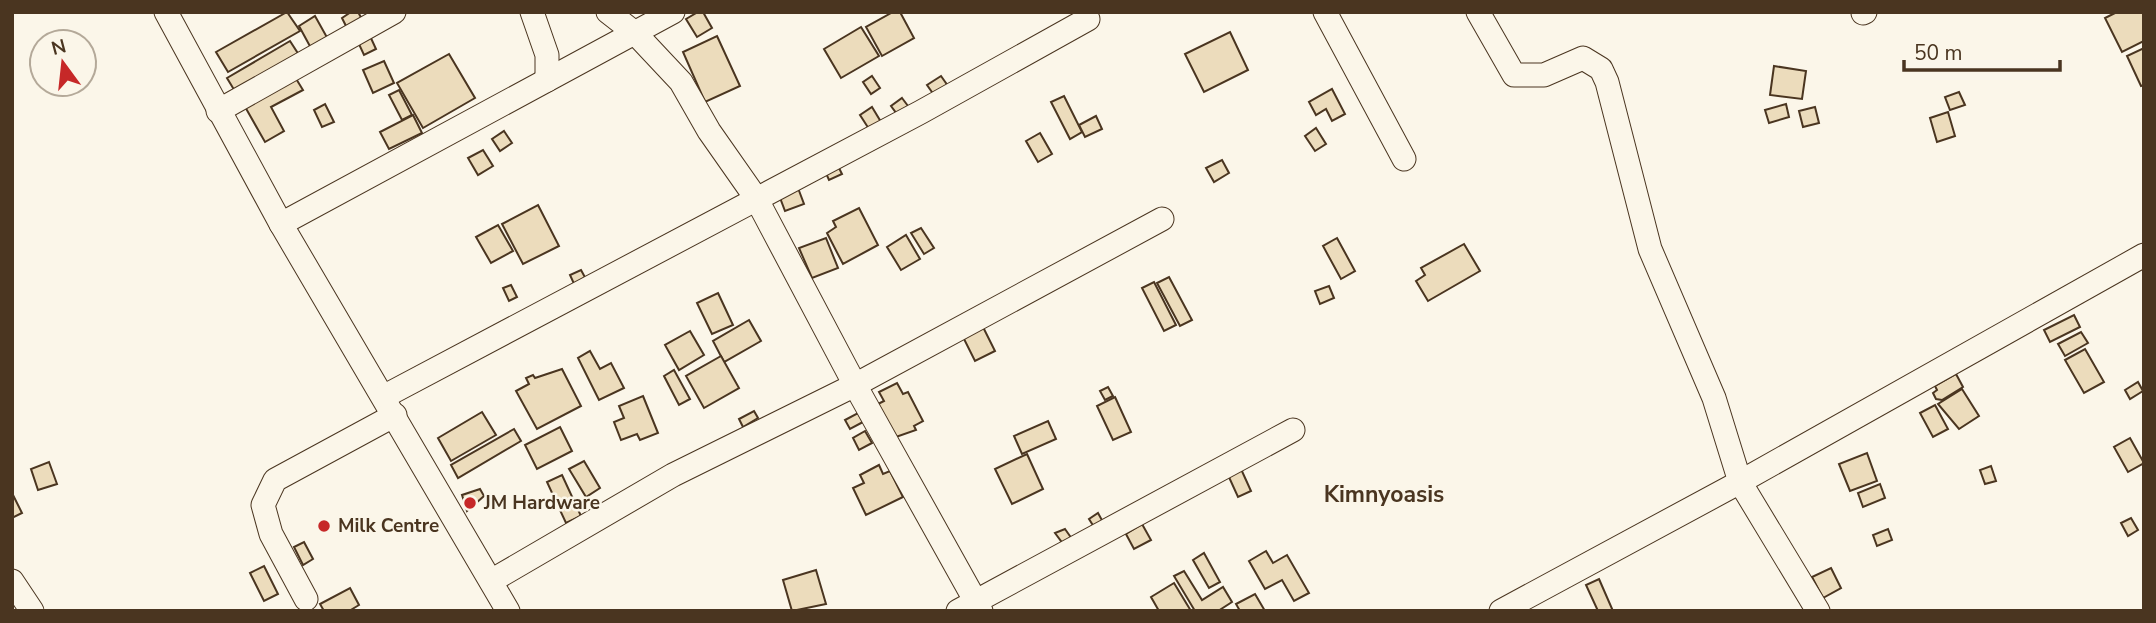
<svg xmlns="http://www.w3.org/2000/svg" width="2156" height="623" viewBox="0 0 2156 623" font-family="'Nunito Sans',sans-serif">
<rect width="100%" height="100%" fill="#fbf6e9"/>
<g fill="#ecdcbc" stroke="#4a3520" stroke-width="2">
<polygon points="287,12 300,31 228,72 216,52"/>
<polygon points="351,12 358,12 363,21 348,30 342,18"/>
<polygon points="698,12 703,12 712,28 697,37 686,19"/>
<polygon points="893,12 900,12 914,38 882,56 866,27"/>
<polygon points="2117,12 2144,12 2144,41 2122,52 2105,18"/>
<polygon points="315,16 329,41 312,50 299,26"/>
<polygon points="861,27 879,56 841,78 824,49"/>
<polygon points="1230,32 1248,70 1204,92 1185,54"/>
<polygon points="370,36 376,49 364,55 358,42"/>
<polygon points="717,36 740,86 705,102 683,52"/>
<polygon points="290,41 299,55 236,93 227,78"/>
<polygon points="2144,48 2144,85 2141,86 2127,56"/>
<polygon points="449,54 475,98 423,128 397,83"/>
<polygon points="384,61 394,83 373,93 363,70"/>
<polygon points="1774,66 1806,71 1802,99 1770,95"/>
<polygon points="872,76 880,88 871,94 863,82"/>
<polygon points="941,76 948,86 934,95 927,85"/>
<polygon points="295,77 303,90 271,107 284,131 265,142 244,105"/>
<polygon points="1332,89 1345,114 1332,121 1326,109 1316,115 1309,102"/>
<polygon points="399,90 412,115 402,120 389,95"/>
<polygon points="1959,92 1965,105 1950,110 1945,97"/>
<polygon points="1064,96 1082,132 1070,139 1051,102"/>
<polygon points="902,98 908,106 897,114 891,106"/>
<polygon points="325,104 334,122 322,127 314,110"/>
<polygon points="1786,104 1789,117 1769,123 1765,110"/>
<polygon points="872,107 881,122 869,129 860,115"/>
<polygon points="1815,107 1819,123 1803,127 1799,111"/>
<polygon points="1948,112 1955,136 1937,142 1930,118"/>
<polygon points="413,115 422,133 389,149 380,132"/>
<polygon points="1096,116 1102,129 1085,137 1079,125"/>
<polygon points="1316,128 1326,144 1315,151 1305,136"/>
<polygon points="504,131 512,143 500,151 492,139"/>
<polygon points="1040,133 1052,154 1038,162 1026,141"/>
<polygon points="483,150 493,166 478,175 468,158"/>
<polygon points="1222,160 1229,173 1214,182 1206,168"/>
<polygon points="838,166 842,174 829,180 825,171"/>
<polygon points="798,188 804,204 785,211 779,195"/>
<polygon points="538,205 559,246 523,264 502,224"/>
<polygon points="859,208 878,245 843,264 827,233 836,227 833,221"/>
<polygon points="498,225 513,251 491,263 476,237"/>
<polygon points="921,228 934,248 924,254 911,233"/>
<polygon points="906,235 920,259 901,270 887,247"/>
<polygon points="826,238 838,268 812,278 799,248"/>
<polygon points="1337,238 1355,271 1341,279 1323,246"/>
<polygon points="1464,244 1480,271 1428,301 1416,281 1425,275 1421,268"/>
<polygon points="581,270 587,281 575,286 570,275"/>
<polygon points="1169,277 1192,320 1180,326 1157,283"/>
<polygon points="1154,282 1176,325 1164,331 1142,288"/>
<polygon points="511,285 517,297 509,301 503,288"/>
<polygon points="1329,286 1334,298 1320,304 1315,291"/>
<polygon points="718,293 733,325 712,334 697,303"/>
<polygon points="2074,315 2080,327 2050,342 2044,330"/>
<polygon points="749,320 761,341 724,362 713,341"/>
<polygon points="981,323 995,351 975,361 961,333"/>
<polygon points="690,331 704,355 679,370 665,345"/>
<polygon points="2081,332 2088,343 2065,356 2058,344"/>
<polygon points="2085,349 2104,382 2084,393 2065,360"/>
<polygon points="590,351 600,369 611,363 624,388 599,400 578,358"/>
<polygon points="721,356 739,388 704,408 686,376"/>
<polygon points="562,369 581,406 537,429 516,391 529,384 526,378 533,375 535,378"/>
<polygon points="674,370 690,399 679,405 664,376"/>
<polygon points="1956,374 1963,387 1942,400 1936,399 1933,393 1937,390 1935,386"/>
<polygon points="2138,382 2143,391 2130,399 2125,390"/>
<polygon points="897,383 903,394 908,392 923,421 914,426 916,430 893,438 876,405 884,401 879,392"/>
<polygon points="1108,387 1113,396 1105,400 1100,391"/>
<polygon points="1962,389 1979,416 1959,429 1938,404"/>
<polygon points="643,396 658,433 640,440 637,434 621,440 614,422 624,418 619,406"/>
<polygon points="1115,397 1131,432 1113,440 1097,406"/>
<polygon points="1935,405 1948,429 1933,437 1920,413"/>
<polygon points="754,411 758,418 743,427 739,419"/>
<polygon points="482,412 496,435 451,461 438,438"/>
<polygon points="858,413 863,422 850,429 845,420"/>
<polygon points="1048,421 1056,439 1022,454 1014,436"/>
<polygon points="560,427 572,451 537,469 525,445"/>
<polygon points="514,429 521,441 458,478 451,465"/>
<polygon points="865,431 872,443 859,450 853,438"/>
<polygon points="2130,438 2144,463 2128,472 2114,447"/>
<polygon points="1867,453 1877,481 1850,491 1839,464"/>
<polygon points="1027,454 1043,489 1012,504 995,469"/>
<polygon points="584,461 600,488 586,497 569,469"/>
<polygon points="49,462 57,484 38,490 31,469"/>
<polygon points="879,465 883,474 890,471 903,497 866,515 853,488 864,483 860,475"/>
<polygon points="1991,466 1996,481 1985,484 1980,470"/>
<polygon points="1241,469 1251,491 1238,497 1228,475"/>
<polygon points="562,475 581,516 566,523 547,482"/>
<polygon points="1880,484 1885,498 1863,507 1858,493"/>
<polygon points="480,489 484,496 467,511 462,495"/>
<polygon points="12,493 22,513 12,518"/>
<polygon points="1098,513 1103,522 1094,527 1089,519"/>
<polygon points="2131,518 2138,530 2128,536 2121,523"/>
<polygon points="1142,524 1151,540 1134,549 1126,534"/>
<polygon points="1065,529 1072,539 1064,545 1055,533"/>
<polygon points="1888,529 1892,540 1877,546 1873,535"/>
<polygon points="304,542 313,559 303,565 294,547"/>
<polygon points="1266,551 1273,563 1287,555 1309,593 1294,601 1282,580 1265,589 1249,561"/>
<polygon points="1204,553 1220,582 1209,588 1193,560"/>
<polygon points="264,566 278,594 264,601 250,573"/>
<polygon points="1831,568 1841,588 1823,598 1812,577"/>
<polygon points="816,570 826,604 792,611 783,580"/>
<polygon points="1184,571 1202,600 1223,587 1232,602 1218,611 1195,611 1174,576"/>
<polygon points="1599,579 1613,611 1598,611 1586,585"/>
<polygon points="1174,583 1191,611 1159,611 1151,597"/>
<polygon points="350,588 359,605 349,611 324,611 320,604"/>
<polygon points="1255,594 1265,611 1240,611 1236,604"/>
</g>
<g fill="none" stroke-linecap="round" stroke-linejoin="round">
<defs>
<g id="minor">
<polyline points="166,12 281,224 508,611"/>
<polyline points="532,12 547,55 547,80"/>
<polyline points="608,12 635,33 681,82 709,131 756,198 855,385 981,611"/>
<polyline points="1325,12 1404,159"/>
<polyline points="1478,12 1514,75 1544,75 1583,58 1601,69 1607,82 1650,249 1714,398 1740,482 1818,611"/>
<polyline points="1863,13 1865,12"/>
<polyline points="218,111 394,12"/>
<polyline points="281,224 673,12"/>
<polyline points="385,396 921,112 1088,19"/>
<polyline points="12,581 32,611"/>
<polyline points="491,581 673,475 855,385 1162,219"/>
<polyline points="306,599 271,534 263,505 275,480 395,415"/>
<polyline points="958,611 1293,430"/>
<polyline points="1501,611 1740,482 2144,255"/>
</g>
</defs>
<use href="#minor" stroke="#4a3520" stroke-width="25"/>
<use href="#minor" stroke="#fbf6e9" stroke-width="23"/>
</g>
<g fill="#c62828" stroke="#fbf6e9" stroke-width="2.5">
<circle cx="470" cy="503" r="7"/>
<circle cx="324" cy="526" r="7"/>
</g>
<g text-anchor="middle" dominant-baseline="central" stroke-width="5" stroke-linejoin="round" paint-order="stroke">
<g font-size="19" font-weight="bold" fill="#4a3520" stroke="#fbf6e9" text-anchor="start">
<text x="484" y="503">JM Hardware</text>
<text x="338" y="526">Milk Centre</text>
</g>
<g font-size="23" font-weight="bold" fill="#4a3520" stroke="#fbf6e9">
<text x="1384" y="494">Kimnyoasis</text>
</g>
</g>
<rect width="2156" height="623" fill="none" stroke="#4a3520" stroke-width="28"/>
<g transform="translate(63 63) rotate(345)"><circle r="33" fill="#fbf6e9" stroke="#b4a999" stroke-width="2"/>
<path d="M0-5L12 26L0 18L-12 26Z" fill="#c62828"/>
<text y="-10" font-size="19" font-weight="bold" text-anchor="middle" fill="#4a3520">N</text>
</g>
<path d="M1904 60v10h156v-10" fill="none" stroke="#4a3520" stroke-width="3.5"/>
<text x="1914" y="60" font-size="21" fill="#4a3520" stroke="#fbf6e9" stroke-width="5" paint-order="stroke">50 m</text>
</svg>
